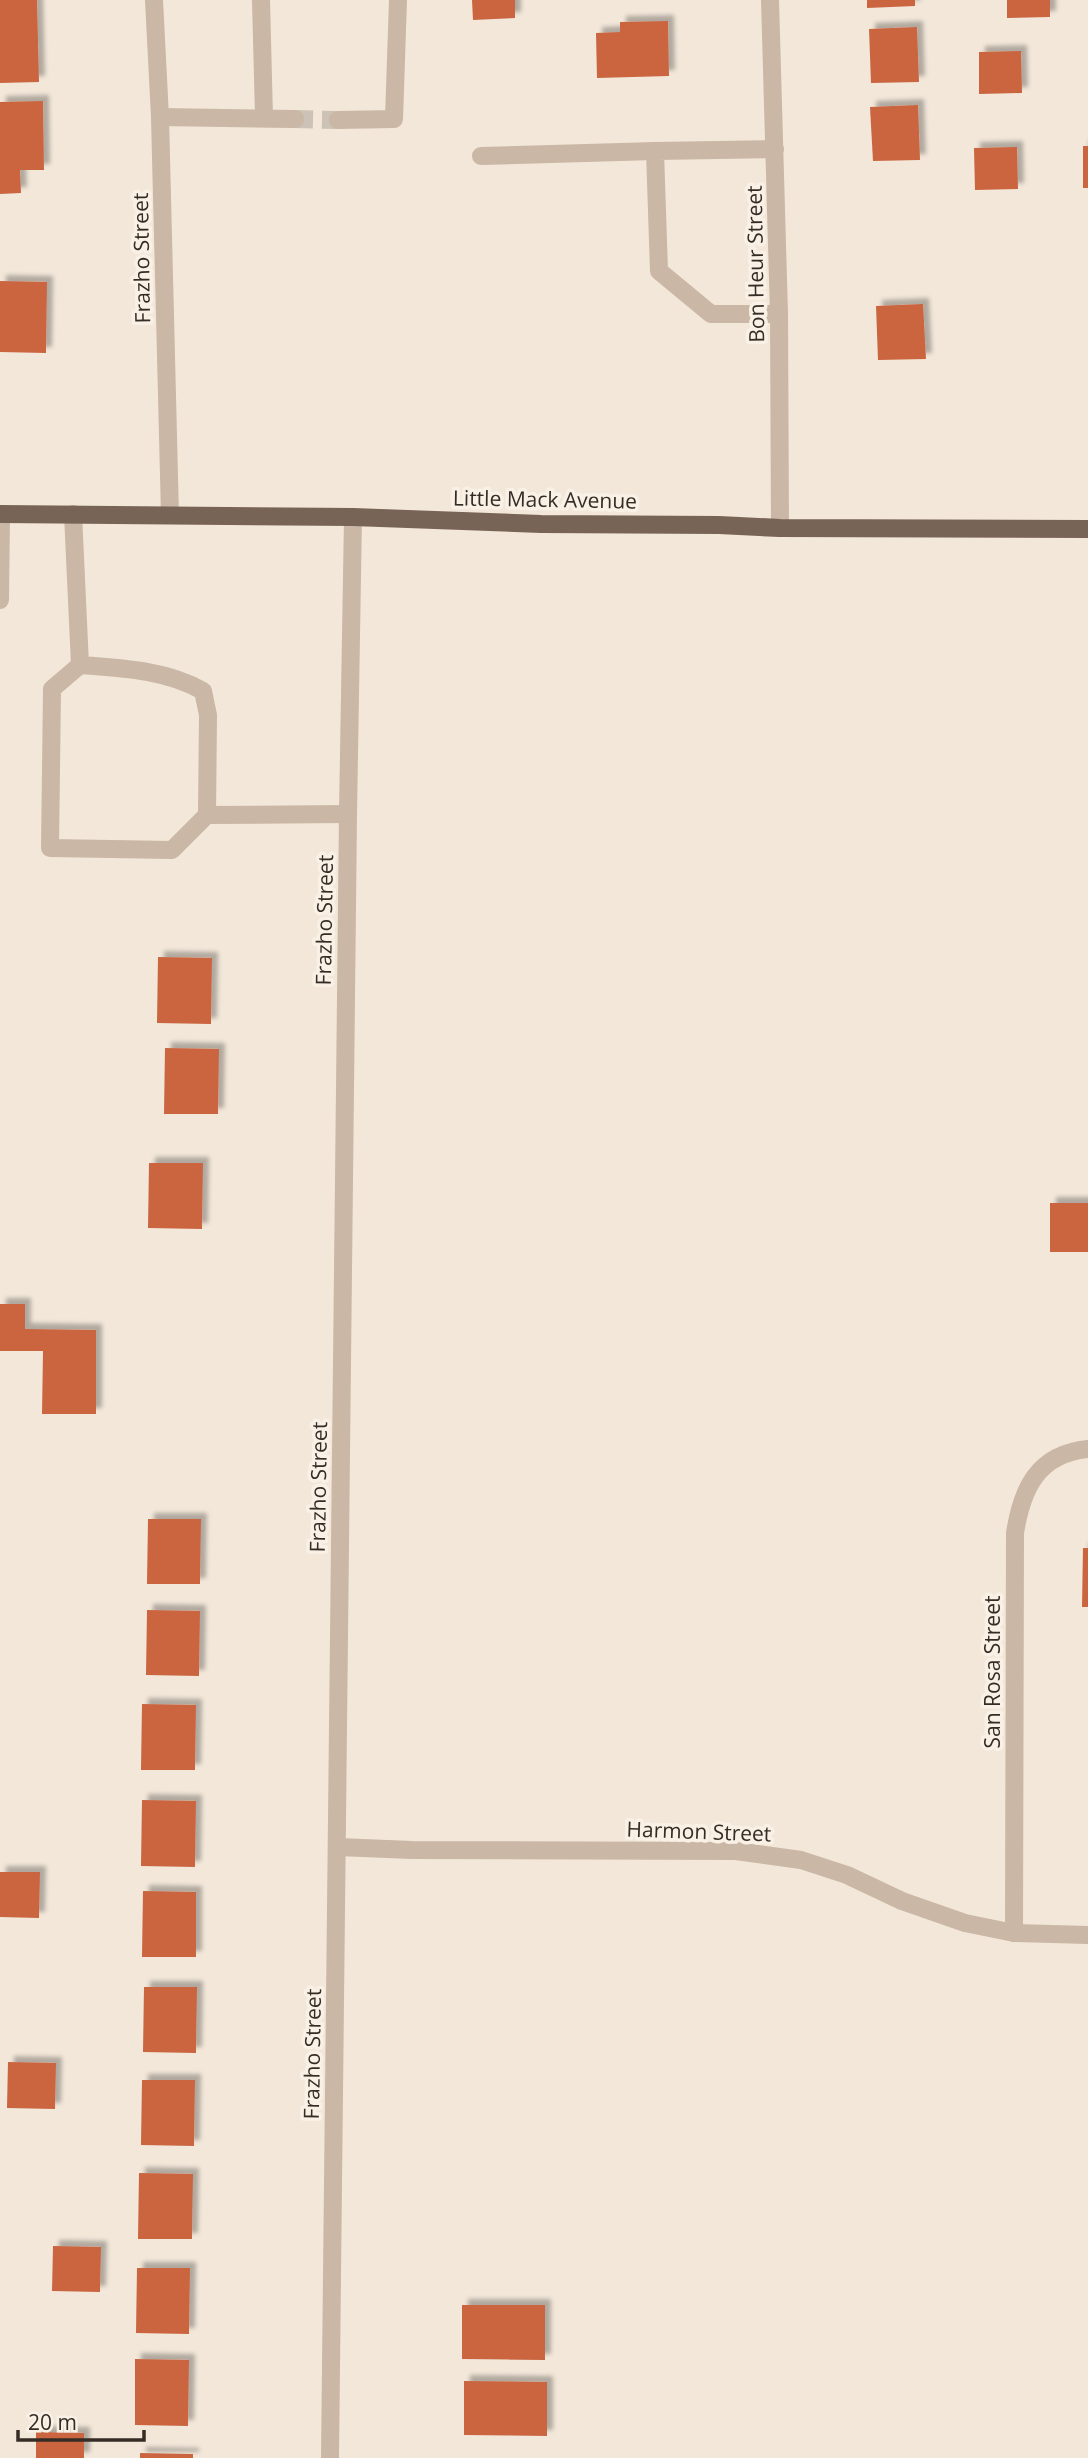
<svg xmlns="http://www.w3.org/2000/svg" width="1088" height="2458" viewBox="0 0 1088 2458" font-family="'Open Sans',sans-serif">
<defs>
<filter id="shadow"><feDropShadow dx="6" dy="-6" stdDeviation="2" flood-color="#0004"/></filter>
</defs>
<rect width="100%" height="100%" fill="#f2e7d9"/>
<g fill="#ca6540" filter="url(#shadow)">
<polygon points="0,0 37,0 39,82 0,83"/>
<polygon points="472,0 515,0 515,18 473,20"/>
<polygon points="867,0 915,0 915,6 867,8"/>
<polygon points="1007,0 1050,0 1050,17 1007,18"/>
<polygon points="668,21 669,76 597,78 596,33 620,32 620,22"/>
<polygon points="917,27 919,82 871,83 869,29"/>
<polygon points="1021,51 1022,93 979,94 979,52"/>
<polygon points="43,101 44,170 20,170 21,193 0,194 0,102"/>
<polygon points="918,105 920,160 873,161 870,107"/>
<rect x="1083" y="146" width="5" height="42"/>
<polygon points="1017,147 1018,189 975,190 974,148"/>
<polygon points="0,281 47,282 46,353 0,352"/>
<polygon points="923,304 926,359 878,360 876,306"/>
<polygon points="158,957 212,958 211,1024 157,1023"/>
<polygon points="165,1048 219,1049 218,1114 164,1114"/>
<polygon points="149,1163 203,1163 202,1229 148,1228"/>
<rect x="1050" y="1203" width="38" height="49"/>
<polygon points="0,1304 25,1304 25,1329 96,1330 96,1414 42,1414 43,1351 0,1351"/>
<polygon points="148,1519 201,1519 200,1584 147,1584"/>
<polygon points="1083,1548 1088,1548 1088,1607 1082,1607"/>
<polygon points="147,1610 200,1611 199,1676 146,1675"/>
<polygon points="142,1704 196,1705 195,1770 141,1770"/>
<polygon points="142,1800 196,1801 195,1867 141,1866"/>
<polygon points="0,1872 40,1872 39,1918 0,1917"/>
<polygon points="143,1891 196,1892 196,1957 142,1957"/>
<polygon points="144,1987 197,1987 196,2053 143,2052"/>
<polygon points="8,2062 56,2063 55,2109 7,2108"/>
<polygon points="142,2080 195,2080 194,2146 141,2145"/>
<polygon points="139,2173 193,2174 192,2239 138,2239"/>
<polygon points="53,2246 101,2247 100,2292 52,2291"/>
<polygon points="137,2268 190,2268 189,2334 136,2333"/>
<polygon points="462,2305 545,2305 545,2360 462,2359"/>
<polygon points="135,2359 189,2360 188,2426 135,2425"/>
<polygon points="464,2381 547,2382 547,2436 464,2435"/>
<polygon points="36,2432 84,2433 84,2458 36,2458"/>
<polygon points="140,2453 193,2454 193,2458 140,2458"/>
</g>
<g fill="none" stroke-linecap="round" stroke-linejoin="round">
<polyline stroke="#ccc2b5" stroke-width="18" stroke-dasharray="18 9" stroke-linecap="butt" points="295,119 338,120"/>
<g stroke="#cab7a5" stroke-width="18">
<polyline points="154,0 160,117 170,515"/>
<polyline points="261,0 264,117"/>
<polyline points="770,0 779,314 780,528"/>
<polyline points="160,117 295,119"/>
<polyline points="338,120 394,119 398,0"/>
<polyline points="775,149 655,151 659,271 711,314 779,314"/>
<polyline points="481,156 655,151"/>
<path d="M73,514L80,665C121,668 166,670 203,691L208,715L207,815L348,814"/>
<polyline points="0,600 1,514"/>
<polyline points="80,665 52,689 50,848 172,850 207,815"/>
<polyline points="338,1847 412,1850 736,1851 801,1860 847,1875 902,1901 965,1923 1014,1933 1088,1935"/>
<path d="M1014,1933L1015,1533C1022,1488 1038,1454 1088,1449"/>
<polyline points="330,2458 348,814 353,517"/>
</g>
<polyline stroke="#786357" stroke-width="18" points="0,514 353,517 541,524 719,525 780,528 1088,529"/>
</g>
<g text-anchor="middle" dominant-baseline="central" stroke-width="7" stroke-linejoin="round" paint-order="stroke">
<g font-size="21" fill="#362c26" stroke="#faf1e6">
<text transform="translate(141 258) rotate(-91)">Frazho Street</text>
<text transform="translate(755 264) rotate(-91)">Bon Heur Street</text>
<text transform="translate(545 499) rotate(1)">Little Mack Avenue</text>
<text transform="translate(324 920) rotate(-89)">Frazho Street</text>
<text transform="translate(318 1487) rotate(-89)">Frazho Street</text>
<text transform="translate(992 1672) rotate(-90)">San Rosa Street</text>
<text transform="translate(699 1831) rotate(2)">Harmon Street</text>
<text transform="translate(312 2054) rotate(-89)">Frazho Street</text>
</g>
</g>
<path d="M18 2430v10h126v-10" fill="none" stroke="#362c26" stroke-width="3.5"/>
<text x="28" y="2430" font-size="21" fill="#362c26" stroke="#faf1e6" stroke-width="5" paint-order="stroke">20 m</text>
</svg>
